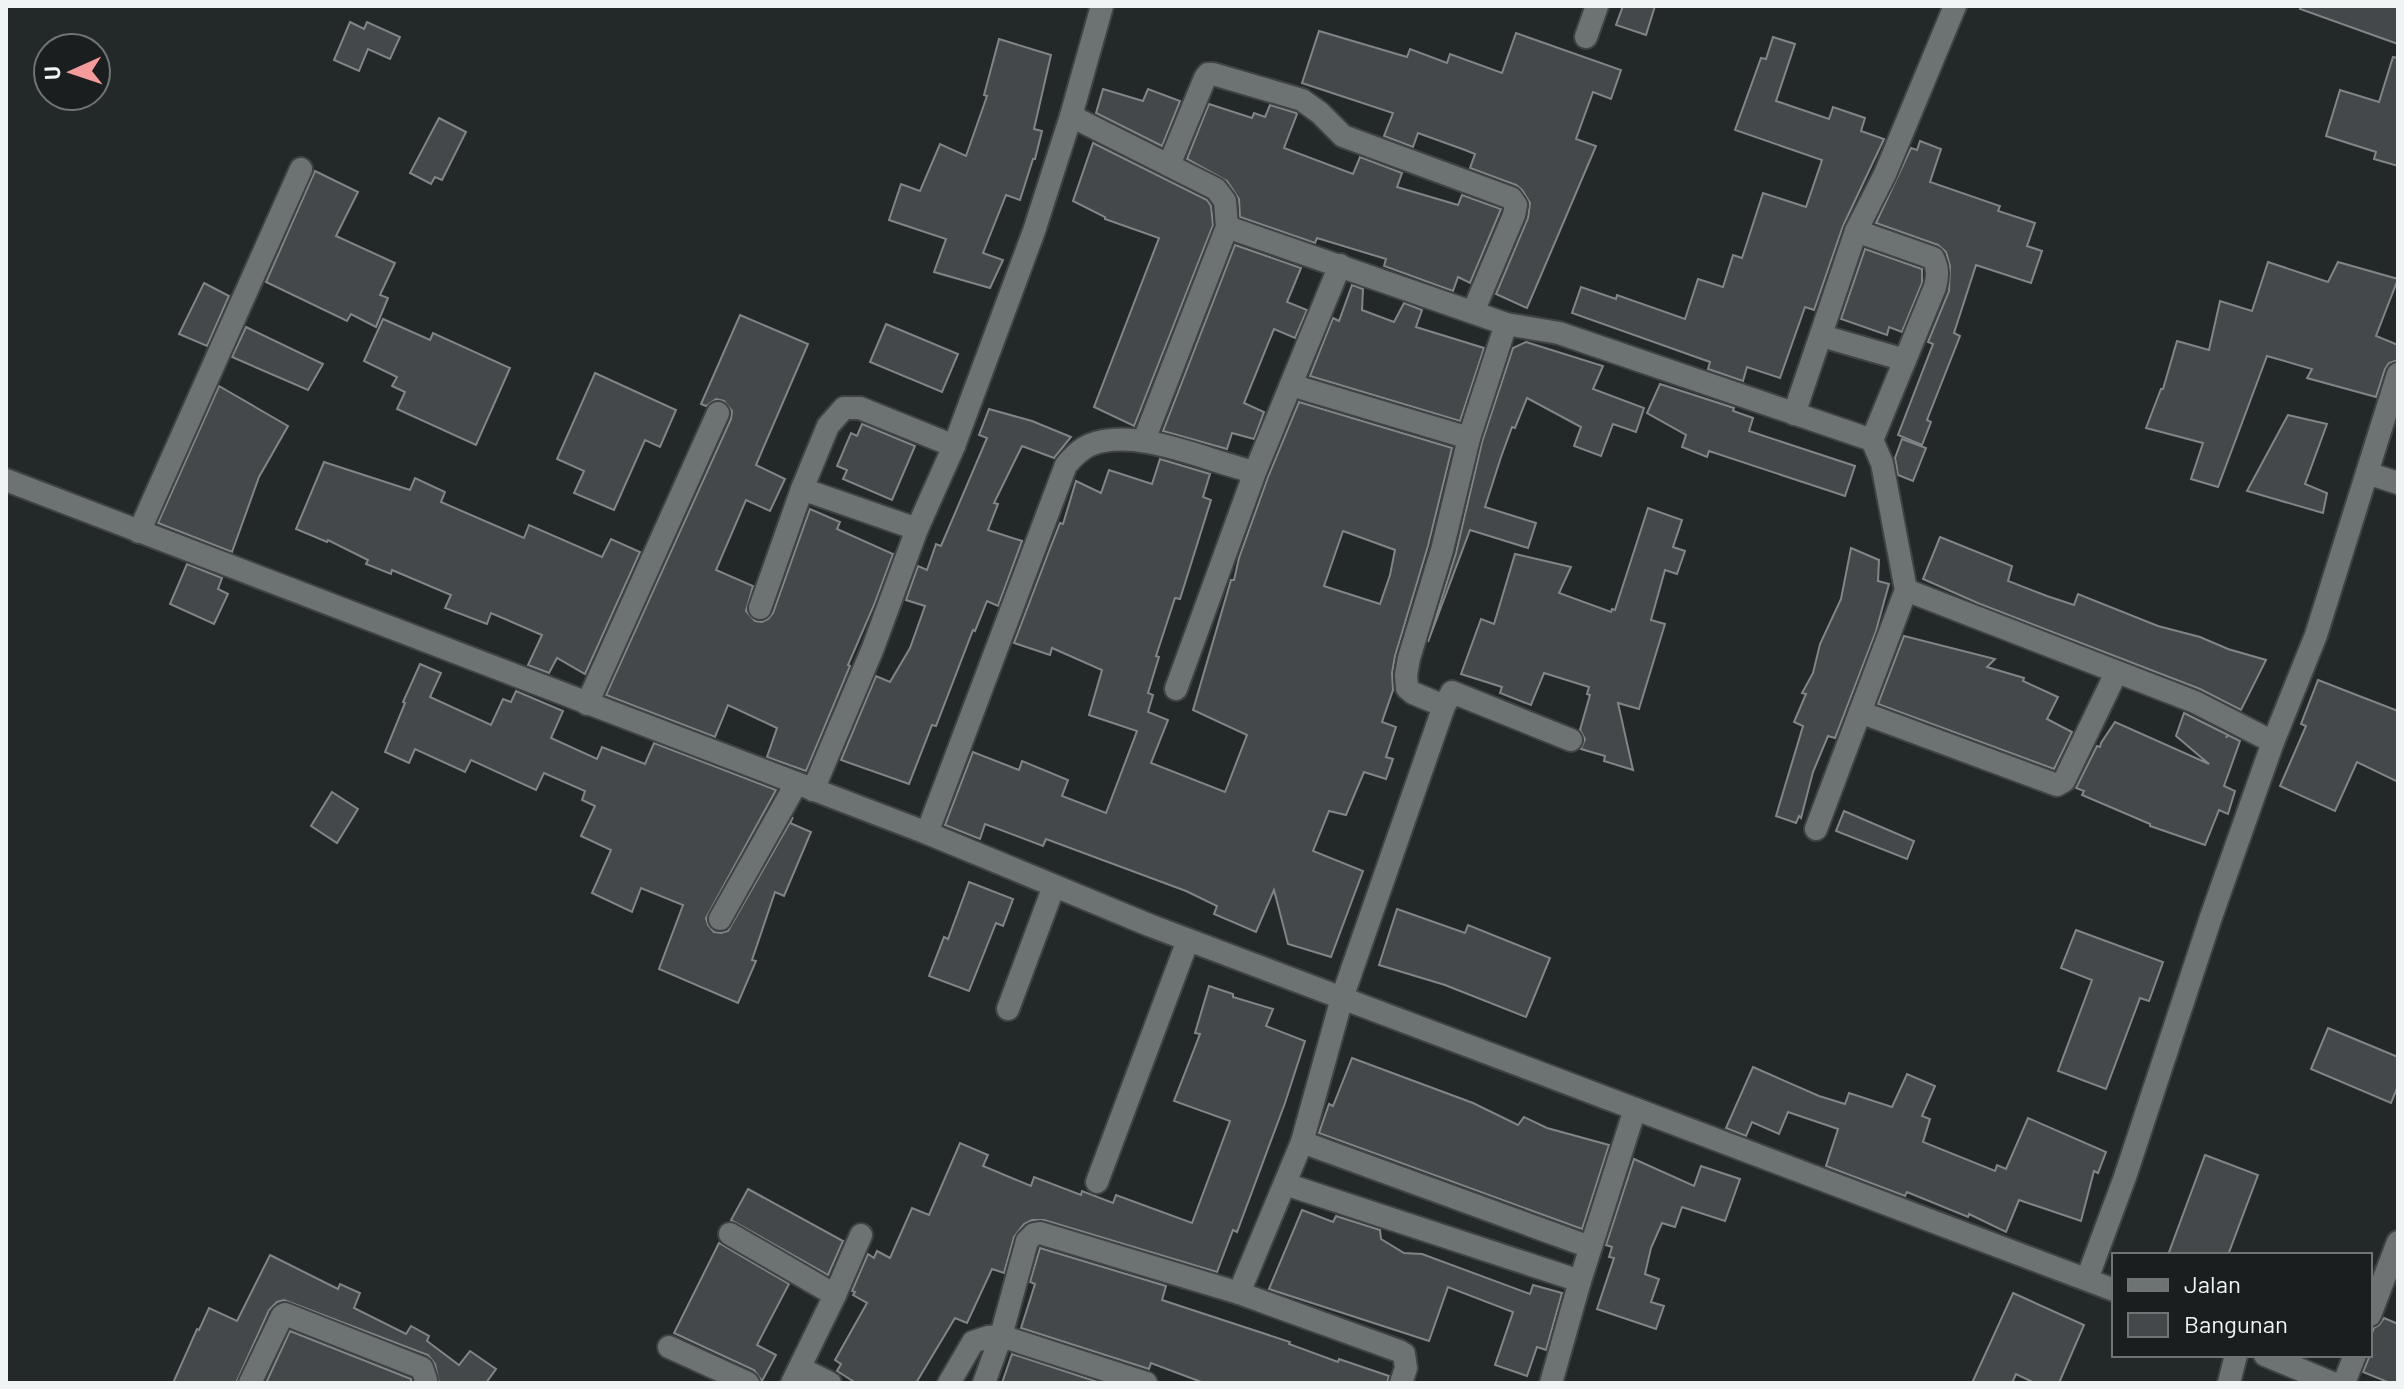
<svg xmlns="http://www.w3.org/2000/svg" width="2404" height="1389" viewBox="0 0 2404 1389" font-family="Barlow,sans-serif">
<rect width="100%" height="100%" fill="#232829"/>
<g fill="#45484b" stroke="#818588" stroke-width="2" fill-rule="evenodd">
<polygon points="1623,6 1655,6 1646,35 1616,25"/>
<polygon points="2301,6 2398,6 2398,44 2300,9"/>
<polygon points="350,22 364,29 367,22 400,37 390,59 368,49 359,71 334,60"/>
<polygon points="1319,31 1407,57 1410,49 1447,63 1450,54 1502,73 1516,33 1621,70 1611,99 1593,92 1576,139 1596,146 1527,308 1496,294 1528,218 1530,203 1522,190 1516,185 1470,168 1475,154 1465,150 1418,133 1413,147 1384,136 1393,113 1302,83"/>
<polygon points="1773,37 1795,44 1776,101 1829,119 1833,107 1865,118 1861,131 1884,139 1843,226 1814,310 1805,307 1780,378 1747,367 1743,381 1708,369 1710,362 1572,313 1581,287 1616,299 1617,295 1685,319 1698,279 1723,287 1733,255 1742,258 1763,193 1806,207 1822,160 1735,130 1761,58 1766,59"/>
<polygon points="999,39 1051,55 1034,129 1042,131 1035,159 1033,159 1020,200 1006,195 983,253 1003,260 990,288 934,272 946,239 889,220 901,184 920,191 940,144 966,156 987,96 984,95"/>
<polygon points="2393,57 2398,58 2398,166 2374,159 2376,152 2326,136 2340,90 2379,102"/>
<polygon points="1103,89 1143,101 1148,89 1180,101 1162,146 1096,113"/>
<polygon points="1209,104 1252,118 1254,113 1265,117 1270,105 1296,113 1297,114 1284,148 1353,174 1360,157 1402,173 1397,187 1458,205 1462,195 1501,209 1470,283 1458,277 1453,291 1384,266 1386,259 1317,238 1315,243 1240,217 1239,199 1227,181 1187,159"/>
<polygon points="439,118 466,132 442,180 435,177 431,184 410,173"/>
<polygon points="1920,141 1941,149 1930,182 2000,206 1998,211 2035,223 2027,246 2042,251 2031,283 1976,265 1954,333 1960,336 1927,420 1931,422 1922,445 1898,435 1933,344 1928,342 1949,291 1950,266 1946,252 1938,245 1876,223 1911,148 1917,150"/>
<polygon points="1093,143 1207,200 1211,206 1213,225 1134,426 1094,407 1159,238 1105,219 1105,217 1073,201"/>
<polygon points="315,171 358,192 336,236 395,263 380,295 388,298 376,327 351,314 347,321 266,282"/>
<polygon points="1235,245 1301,268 1287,302 1307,310 1295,338 1274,329 1244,403 1264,412 1254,439 1232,433 1227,449 1163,431"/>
<polygon points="1865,249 1922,269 1922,283 1902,332 1889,327 1887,335 1841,319"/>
<polygon points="2268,262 2328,282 2338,262 2398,279 2376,336 2398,345 2398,360 2389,363 2385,369 2376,397 2307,378 2312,369 2267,356 2218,487 2191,479 2203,443 2146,428 2161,389 2163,389 2177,341 2209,350 2220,301 2252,311"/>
<polygon points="204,283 229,296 207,346 179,334"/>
<polygon points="1352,285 1363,289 1362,310 1394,322 1404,303 1422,310 1416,327 1484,348 1460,421 1310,376 1333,318 1339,321"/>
<polygon points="740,315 808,344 756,465 785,479 770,511 746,500 716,570 753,586 746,611 755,621 762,622 768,619 773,613 810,509 840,522 837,529 893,554 874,605 848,665 850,666 806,771 767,757 777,728 728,705 715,737 606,695 731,419 732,411 724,401 716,399 706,406 701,404"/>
<polygon points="383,319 430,340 433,333 510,368 476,445 397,409 405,392 392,386 397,377 364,361"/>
<polygon points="886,324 958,354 942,392 870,362"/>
<polygon points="246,327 323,364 308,390 232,357"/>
<polygon points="1526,342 1603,366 1593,389 1644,408 1636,432 1613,424 1601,456 1574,446 1581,427 1527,398 1515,428 1512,427 1501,457 1485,507 1536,523 1528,548 1470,530 1428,642 1456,553 1482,442 1513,348"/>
<polygon points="595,373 676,410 660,447 645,440 614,510 574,493 584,471 557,459"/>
<polygon points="1660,384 1734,408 1733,411 1753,418 1749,431 1855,466 1845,496 1709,451 1707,457 1682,447 1686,435 1647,413"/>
<polygon points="219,386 288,426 259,477 232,552 158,523"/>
<path d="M1299,402L1452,448L1428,546L1395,656L1392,673L1393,690L1382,722L1396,727L1386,757L1393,759L1386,779L1364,772L1346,815L1329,811L1313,851L1363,871L1331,957L1288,944L1274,890L1256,932L1214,914L1217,906L1186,891L1046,839L1043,846L985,824L980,839L945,825L973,752L1019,770L1022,761L1068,780L1062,796L1106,813L1137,731L1089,715L1102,670L1052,648L1050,655L1014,643L1049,551L1060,523L1063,524L1076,481L1101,493L1109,470L1152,484L1160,459L1210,474L1203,497L1211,500L1180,599L1175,598L1156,656L1159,657L1148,693L1153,695L1148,712L1168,720L1151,763L1225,792L1247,735L1193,710L1231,580H1234L1239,558L1268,477ZM1343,531L1395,550L1390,575L1380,604L1324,586Z"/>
<polygon points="989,409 1032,421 1071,437 1054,458 1022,446 994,503 998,504 988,530 1022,541 998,606 987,601 975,631 973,630 936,726 932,725 909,784 841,760 876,676 890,682 910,648 925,606 906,600 918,566 927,570 936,544 941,546 987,438 979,435"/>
<polygon points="2288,415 2327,424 2305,484 2327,493 2323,513 2247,491"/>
<polygon points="862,424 915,446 892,500 843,479 847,470 837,466 851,433 857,436"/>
<polygon points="1902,439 1926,448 1913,481 1898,475 1895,458"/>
<polygon points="324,462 410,490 415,478 445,492 441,502 524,538 529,525 602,557 611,539 640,552 585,674 557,658 549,673 528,665 542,635 491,613 487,624 445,608 451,595 392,570 391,574 366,564 368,560 328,540 327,542 296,529"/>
<polygon points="1648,508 1682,520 1673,547 1685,551 1677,574 1665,570 1651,620 1665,624 1639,709 1618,703 1633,770 1604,761 1605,756 1581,749 1585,739 1580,730 1590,695 1587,694 1589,687 1544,673 1531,705 1500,693 1502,687 1461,674 1481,619 1494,624 1515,554 1571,567 1559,593 1611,612 1612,609 1615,610"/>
<polygon points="1940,537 2012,566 2008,581 2047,596 2074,605 2078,594 2158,626 2200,637 2228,649 2266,660 2241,710 2200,689 1980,604 1923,579"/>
<polygon points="1851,548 1879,560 1878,581 1889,584 1876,631 1835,738 1828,736 1813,772 1801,818 1799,816 1796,823 1776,816 1803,726 1794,722 1806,694 1802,693 1813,673 1820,644 1841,599"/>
<polygon points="187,564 222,578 218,589 228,594 214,624 170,604"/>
<polygon points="1904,636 1995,659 1987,667 2024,678 2023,681 2058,697 2047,719 2072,732 2054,769 1878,704"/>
<polygon points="420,664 441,673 430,697 491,725 503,699 511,702 516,691 563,711 551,738 597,759 602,747 645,764 654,743 776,790 706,918 708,925 714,932 721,933 728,931 793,817 790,823 811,832 784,896 775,892 752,960 756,961 738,1003 659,969 683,905 641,888 632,912 592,893 611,850 581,836 595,806 582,800 585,791 544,773 536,790 471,760 465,772 415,749 409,763 385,752 405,703 403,702"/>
<polygon points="2318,680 2398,711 2398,782 2357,762 2335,811 2280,786 2306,726 2301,724"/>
<polygon points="2184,713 2228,735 2226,738 2228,735 2240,741 2224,786 2235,791 2228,814 2219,810 2205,845 2150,826 2150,824 2082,795 2084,791 2076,788 2097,746 2100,747 2101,743 2115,722 2209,764 2176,736"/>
<polygon points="332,792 358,809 337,843 311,826"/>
<polygon points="1844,811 1914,841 1907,859 1836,831"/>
<polygon points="969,882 1013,899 1003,926 996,923 969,991 929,976 944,937 948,939"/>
<polygon points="1397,909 1465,933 1468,925 1550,958 1526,1017 1445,985 1379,965"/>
<polygon points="2076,930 2163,962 2149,1001 2140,998 2106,1089 2058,1071 2092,980 2061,968"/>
<polygon points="1209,986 1233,994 1233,997 1273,1009 1266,1026 1305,1041 1285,1103 1237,1232 1233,1230 1217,1272 1044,1220 1032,1220 1024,1224 1014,1237 1004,1273 992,1269 967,1323 955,1318 916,1383 856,1383 837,1371 841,1364 835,1360 867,1303 853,1295 855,1292 852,1291 868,1254 874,1258 877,1251 890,1258 912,1208 929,1215 960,1143 988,1155 983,1166 1031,1186 1034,1177 1081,1195 1082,1191 1113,1203 1116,1195 1192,1223 1230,1121 1174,1101 1200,1034 1195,1033"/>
<polygon points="2328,1028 2398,1057 2398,1086 2391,1103 2311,1069"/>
<polygon points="1352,1058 1473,1103 1518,1125 1524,1117 1547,1128 1609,1145 1582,1229 1319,1133 1329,1104 1333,1106"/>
<polygon points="1753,1067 1819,1096 1845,1104 1849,1093 1892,1107 1907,1074 1935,1086 1922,1116 1930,1119 1923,1142 1995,1171 1997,1165 2006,1169 2028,1118 2106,1152 2098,1173 2094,1171 2081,1221 2019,1200 2006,1232 1969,1214 1968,1217 1907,1192 1905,1196 1826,1166 1838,1129 1788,1112 1779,1134 1752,1122 1746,1136 1726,1128"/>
<polygon points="2205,1155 2258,1175 2228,1255 2168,1255"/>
<polygon points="1634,1159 1694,1186 1701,1166 1740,1179 1725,1221 1682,1207 1675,1227 1662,1223 1651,1248 1645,1274 1659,1279 1651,1302 1664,1306 1656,1329 1597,1309 1614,1258 1609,1257 1612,1247 1606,1245"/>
<polygon points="748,1189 843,1241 828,1275 731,1220"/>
<polygon points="1302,1210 1333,1222 1336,1216 1380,1230 1381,1239 1404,1253 1422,1254 1530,1294 1533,1285 1562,1293 1546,1350 1537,1347 1527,1376 1495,1365 1513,1312 1448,1287 1429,1341 1269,1289"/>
<polygon points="719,1243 789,1284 757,1345 776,1355 762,1381 754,1370 674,1333"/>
<polygon points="1040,1248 1166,1286 1162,1300 1290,1342 1289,1344 1338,1362 1339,1359 1389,1376 1387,1383 1204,1383 1151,1363 1149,1369 1021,1328 1035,1284 1030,1282"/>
<polygon points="270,1255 338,1289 340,1284 360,1293 354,1308 406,1334 411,1326 429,1336 427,1341 459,1365 470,1351 496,1369 486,1383 439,1383 435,1364 428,1355 284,1300 277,1302 269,1310 236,1383 173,1383 197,1329 199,1330 209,1308 237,1321"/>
<polygon points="2013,1293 2084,1325 2059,1383 2035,1383 2016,1374 2012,1383 1972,1383"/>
<polygon points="2384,1318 2398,1324 2398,1383 2390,1383 2363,1372 2370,1355 2370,1338 2374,1328 2379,1325"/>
<polygon points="290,1331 411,1379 411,1383 266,1383"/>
<polygon points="1012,1354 1101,1383 1002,1383"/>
</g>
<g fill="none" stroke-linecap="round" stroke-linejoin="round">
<defs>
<g id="minor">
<polyline points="1586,37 1597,6"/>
<polyline points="1071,116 1216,189 1225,201 1227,227 1144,440"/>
<polyline points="1169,165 1205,78 1208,74 1213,74 1302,100 1320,113 1343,136 1511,198 1516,205 1514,215 1473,312"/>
<polyline points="1227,227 1506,324 1559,333 1872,440 1882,463 1906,590 2195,702 2273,742"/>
<path d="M1856,231L1933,258C1938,268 1938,276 1935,287L1905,360"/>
<polyline points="1506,324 1469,438 1442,550 1409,658 1406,675 1407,688 1413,693 1444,706 1452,692 1571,740"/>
<polyline points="1822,336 1905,360 1872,440"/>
<polyline points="1291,385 1469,438"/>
<polyline points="1794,414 1856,231 1885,174 1955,6"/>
<polyline points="2367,473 2398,483"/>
<polyline points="802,489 917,529"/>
<polyline points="139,532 301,169"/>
<polyline points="760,608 802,489 828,426 844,408 860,408 954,446"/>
<polyline points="1176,689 1255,472 1340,265"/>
<polyline points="587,704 718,413"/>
<polyline points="1860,712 2057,785 2064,781 2116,673"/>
<polyline points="813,790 873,648 917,529 954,446 1034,231 1071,116 1102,6"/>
<polyline points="1816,829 1906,590"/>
<path d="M927,833L1066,465C1073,457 1080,449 1090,445C1136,426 1209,462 1255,472"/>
<polyline points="720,919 796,784"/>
<polyline points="1008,1009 1054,886"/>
<polyline points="1302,1142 1590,1247"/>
<polyline points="1097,1182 1188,940"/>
<polyline points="1285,1184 1580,1281"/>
<polyline points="730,1234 835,1295"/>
<polyline points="1239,1293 1302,1142 1342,998 1444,706"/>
<polyline points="2370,1315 2398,1242"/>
<polyline points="669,1347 748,1383"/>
<polyline points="800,1368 830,1383"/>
<polyline points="250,1383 282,1316 285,1314 422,1368 426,1380 425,1383"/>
<polyline points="792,1383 835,1295 861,1235"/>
<polyline points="949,1383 973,1342 988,1337 1001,1336 1146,1383"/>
<polyline points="984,1383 1001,1336 1027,1241 1034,1234 1040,1233 1239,1293 1399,1351 1404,1354 1406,1368 1401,1383"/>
<polyline points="1551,1383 1580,1281 1635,1109"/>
<polyline points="2229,1383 2236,1355"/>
<polyline points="2344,1383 2355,1355"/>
</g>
<g id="tertiary">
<polyline points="6,480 927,833 1149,925 2114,1290"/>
<polyline points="2087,1279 2125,1177 2211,917 2273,742 2316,635 2398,374"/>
<polyline points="2265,1355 2332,1383"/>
</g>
</defs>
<use href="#minor" stroke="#3f4344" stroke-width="26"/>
<use href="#tertiary" stroke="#3f4344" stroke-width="26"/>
<use href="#minor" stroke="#6d7373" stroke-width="22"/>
<use href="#tertiary" stroke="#6d7373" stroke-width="22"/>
</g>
<rect width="2404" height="1389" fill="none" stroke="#f0f4f4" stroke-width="16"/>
<rect x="2112" y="1253" width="260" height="104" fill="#1a1e1f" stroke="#707474" stroke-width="2"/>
<rect x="2128" y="1279" width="40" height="12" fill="#6d7373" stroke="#707474" stroke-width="2"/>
<text x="2184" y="1293" font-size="24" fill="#f0f4f4">Jalan</text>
<rect x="2128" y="1313" width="40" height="24" fill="#45484b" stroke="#707474" stroke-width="2"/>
<text x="2184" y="1333" font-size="24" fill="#f0f4f4">Bangunan</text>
<g transform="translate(72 72) rotate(267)"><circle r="38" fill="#1a1e1f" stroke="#707474" stroke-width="2"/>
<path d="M0-6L14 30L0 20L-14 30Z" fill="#f59b9b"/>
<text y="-12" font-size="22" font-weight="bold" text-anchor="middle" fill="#f0f4f4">U</text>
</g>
</svg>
